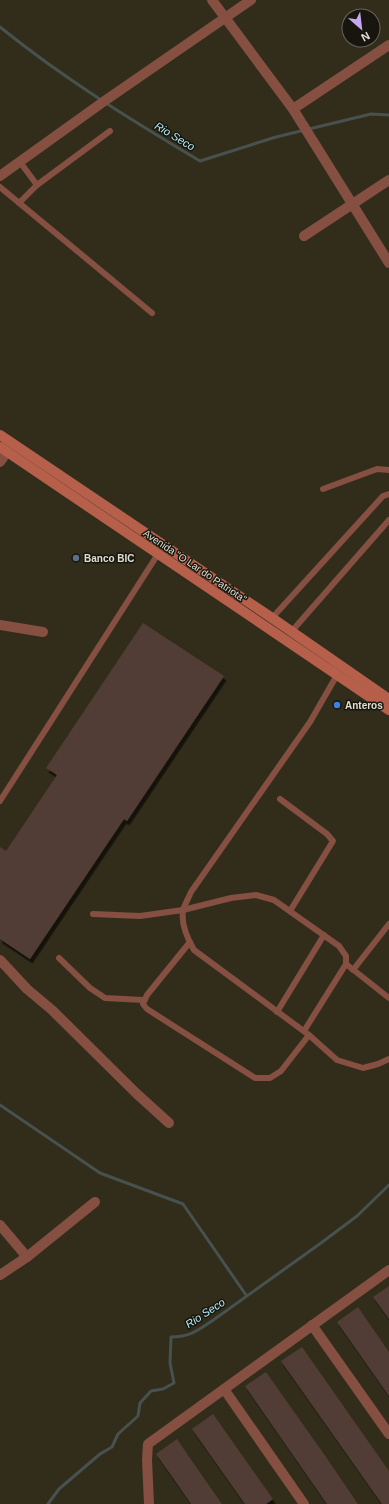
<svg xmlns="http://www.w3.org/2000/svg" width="389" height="1504" viewBox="0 0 389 1504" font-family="Arial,sans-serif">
<defs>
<filter id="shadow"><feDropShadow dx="2.5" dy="4.5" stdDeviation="0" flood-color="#0009"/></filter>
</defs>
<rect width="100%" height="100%" fill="#312d1a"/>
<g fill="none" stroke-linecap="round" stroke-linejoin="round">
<g stroke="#47514f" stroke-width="3">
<path d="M0,27C63,78 131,120 200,161L276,137L371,114L389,115"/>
<polyline points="0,1105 100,1173 183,1204 246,1295"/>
<path d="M48,1504L59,1489L100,1454L112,1447L118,1434L138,1416L140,1403L151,1391L163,1389L174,1383L170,1363L171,1337C190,1337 197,1331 212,1321L321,1243L357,1216L389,1185"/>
</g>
</g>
<g fill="#513d34" filter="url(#shadow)">
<polygon points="143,623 224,676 127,821 124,819 30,959 0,939 0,847 6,851 57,775 46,768"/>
<polygon points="389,1286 389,1319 373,1297"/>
<polygon points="358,1307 389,1352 389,1396 337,1322"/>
<polygon points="302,1347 389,1471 389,1504 382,1504 281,1361"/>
<polygon points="266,1372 326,1457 358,1504 327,1504 311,1481 245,1386"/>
<polygon points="213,1414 273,1499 266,1504 245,1504 192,1429"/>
<polygon points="177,1439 192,1461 222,1504 191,1504 178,1485 156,1454"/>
</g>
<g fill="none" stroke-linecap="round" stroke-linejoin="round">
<g stroke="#854f42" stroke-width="6">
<polyline points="20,162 37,185"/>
<polyline points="0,187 152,313"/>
<polyline points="19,203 37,185 110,131"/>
<polyline points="323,489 377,469 389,470"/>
<polyline points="272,618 383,496 389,494"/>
<polyline points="292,631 389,520"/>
<path d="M337,675L310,722L191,892C189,897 185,904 183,910C181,923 187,938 194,950L309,1035L337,1060L363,1068L378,1064L389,1059"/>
<polyline points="280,799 327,834 333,841 290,911"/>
<polyline points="0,801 158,554"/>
<polyline points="93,914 140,916 183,910 231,898 256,895 274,900 339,946 346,956 346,964 304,1031"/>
<polyline points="190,942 147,995 143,1004 147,1009 255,1078 270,1078 281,1071 309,1035"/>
<polyline points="59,958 90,988 105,998 143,1000"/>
<polyline points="346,964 389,998"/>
<polyline points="353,970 389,924"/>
<polyline points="277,1012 324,935"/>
</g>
<g stroke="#854f42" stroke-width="10">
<polyline points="212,0 293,109 389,263"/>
<polyline points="293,109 389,45"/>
<polyline points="0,176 103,102 251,0"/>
<polyline points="304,236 389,180"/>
<polyline points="0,462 7,452"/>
<polyline points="0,625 43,632"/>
<polyline points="0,960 27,989 52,1010 137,1094 169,1123"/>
<polyline points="0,1225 27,1257"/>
<polyline points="0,1275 27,1257 95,1202"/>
<polyline points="312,1325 389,1434"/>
<polyline points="224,1389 304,1504"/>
<polyline points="149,1504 147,1460 148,1444 389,1270"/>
</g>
<g stroke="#b65f4b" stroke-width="10">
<polyline points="0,435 272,618 389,699"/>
<polyline points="0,447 389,710"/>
</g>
</g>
<circle fill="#5c6f8a" stroke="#17150d" stroke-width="1.5" cx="76" cy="558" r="4"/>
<circle fill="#3f7fe0" stroke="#17150d" stroke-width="1.5" cx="337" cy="705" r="4"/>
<g text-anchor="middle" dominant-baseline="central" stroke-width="3" stroke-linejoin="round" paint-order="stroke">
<g font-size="10" font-weight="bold" fill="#e0ded2" stroke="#17150d" text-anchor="start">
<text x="84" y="558">Banco BIC</text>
<text x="345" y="705">Anteros</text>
</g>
<g font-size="10" fill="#e0ded2" stroke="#17150d">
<text transform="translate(195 566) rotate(34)">Avenida "O Lar do Patriota"</text>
</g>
<g font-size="11" font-style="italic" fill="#b7ecf9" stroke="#17150d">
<text transform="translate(175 136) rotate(31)">Rio Seco</text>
<text transform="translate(205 1313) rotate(-33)">Rio Seco</text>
</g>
</g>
<g transform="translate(361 28) rotate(152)"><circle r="19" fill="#17150d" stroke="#67655c"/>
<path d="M0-3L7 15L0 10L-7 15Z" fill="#c4a7f1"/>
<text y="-6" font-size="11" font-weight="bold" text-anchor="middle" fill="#e0ded2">N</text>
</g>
</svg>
